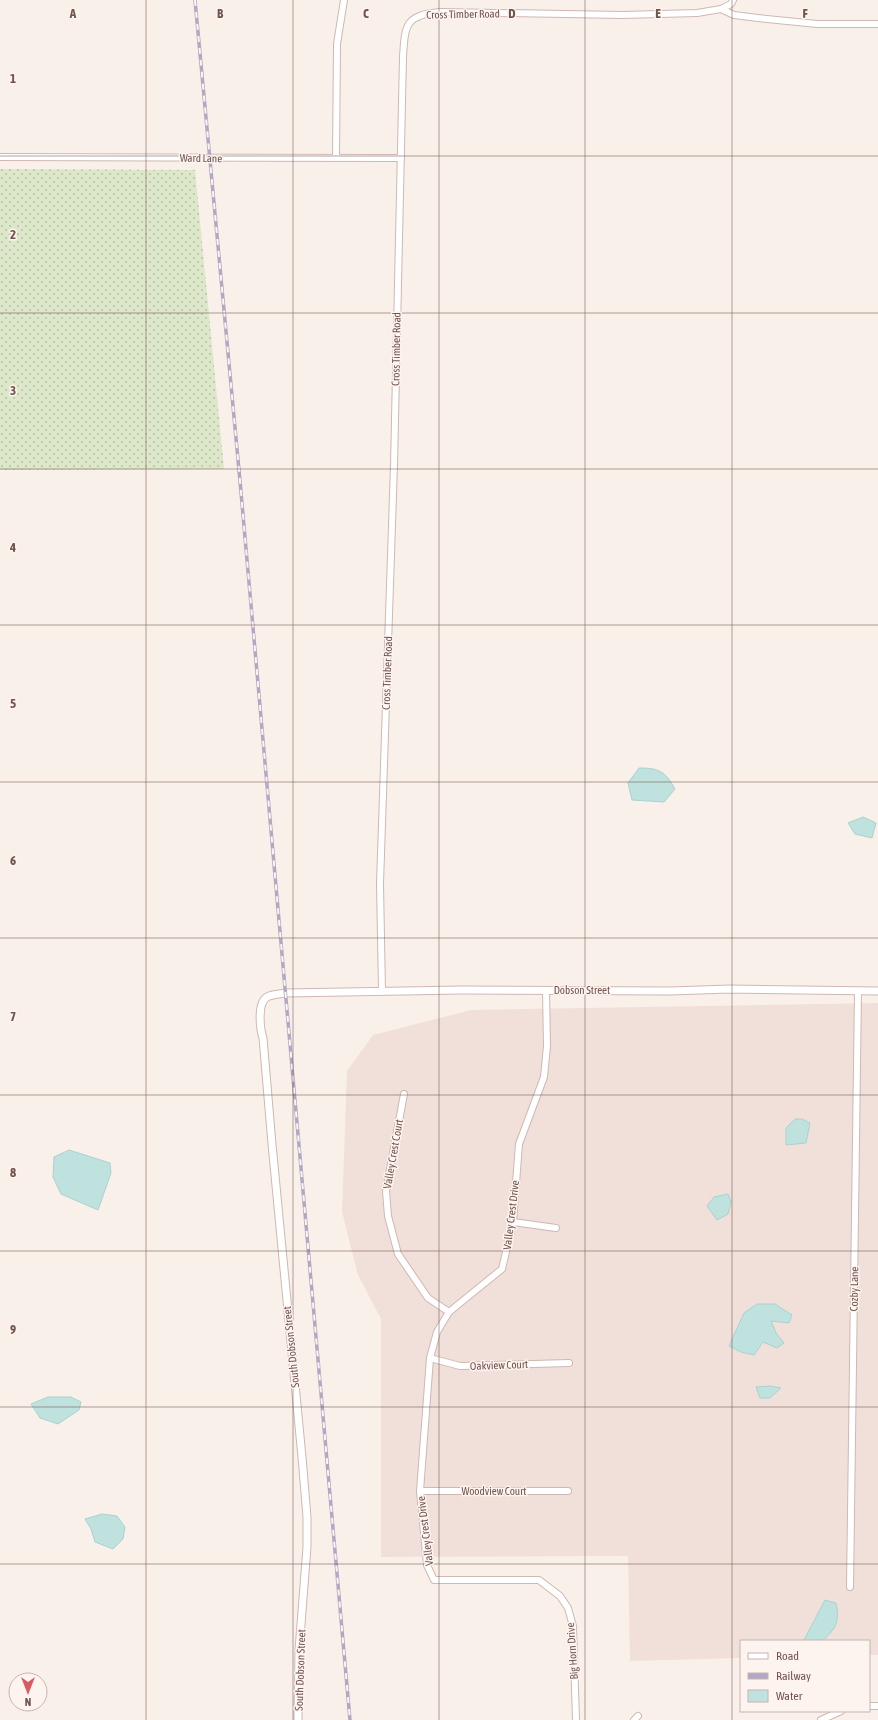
<svg xmlns="http://www.w3.org/2000/svg" width="878" height="1720" viewBox="0 0 878 1720" font-family="'Asap Condensed',sans-serif">
<defs>
<pattern id="grass-dots" width="8" height="8" patternUnits="userSpaceOnUse"><rect width="8" height="8" fill="#dde7c9"/><path d="M2 2h.1M6 6h.1" fill="none" stroke="#b8bea6" stroke-width="1.8" stroke-linecap="round"/></pattern>
</defs>
<rect width="100%" height="100%" fill="#faf0ea"/>
<polygon fill="#f1e0d9" points="878,1003 878,1655 869,1655 869,1641 741,1641 741,1658 630,1661 628,1556 381,1557 381,1319 358,1275 342,1212 347,1071 373,1035 471,1010"/>
<polygon fill="url(#grass-dots)" points="0,169 195,170 224,469 0,470"/>
<g fill="#c0e2df" stroke="#a7d3cf">
<path d="M639,768C659,768 665,771 675,789L664,802L632,800L628,783Z"/>
<polygon points="863,817 876,823 872,838 855,834 848,823"/>
<polygon points="795,1119 802,1119 810,1123 806,1143 786,1145 786,1128"/>
<polygon points="69,1150 110,1163 111,1173 98,1210 61,1194 53,1177 54,1157"/>
<polygon points="728,1194 731,1202 728,1214 717,1220 707,1206 714,1197"/>
<polygon points="757,1304 775,1304 792,1315 789,1323 771,1321 776,1333 784,1343 777,1348 763,1342 754,1355 741,1352 729,1346 744,1313"/>
<polygon points="770,1386 781,1388 770,1398 760,1398 756,1387"/>
<polygon points="48,1397 71,1397 81,1402 79,1410 58,1424 40,1418 31,1404"/>
<polygon points="102,1514 117,1516 125,1527 123,1539 113,1549 95,1542 91,1529 85,1519"/>
<path d="M825,1600L836,1603C840,1622 836,1629 822,1641H805L804,1640Z"/>
</g>
<g fill="none" stroke-linecap="round" stroke-linejoin="round">
<defs>
<g id="minor">
<polyline points="721,9 734,15 758,18 817,24 878,24"/>
<polyline points="0,157 401,158"/>
<polyline points="336,158 337,44 344,0"/>
<polyline points="546,990 547,1046 544,1077 519,1144 513,1222 502,1269 449,1312 437,1332 430,1358 420,1491 427,1565 434,1580 539,1580 560,1596 568,1608 573,1626 576,1720"/>
<path d="M382,991L380,884L394,465L403,57C405,25 405,15 440,12L622,15L697,13L721,9L731,4L733,0"/>
<polyline points="404,1094 386,1191 388,1216 398,1254 428,1298 449,1312"/>
<polyline points="513,1222 556,1228"/>
<polyline points="430,1358 460,1366 569,1363"/>
<polyline points="420,1491 568,1491"/>
<polyline points="850,1587 858,991"/>
<polyline points="869,1706 878,1706"/>
<polyline points="634,1720 638,1716"/>
<polyline points="821,1720 841,1711"/>
</g>
<path id="tertiary" d="M298,1720L299,1650L307,1547V1517L302,1457L272,1144L263,1038C260,1029 257,1003 267,997C272,994 280,994 286,993L462,990L671,991L729,989L878,991"/>
</defs>
<use href="#minor" stroke="#ceb8b3" stroke-width="8"/>
<use href="#tertiary" stroke="#ceb8b3" stroke-width="9"/>
<use href="#minor" stroke="#fff" stroke-width="6"/>
<use href="#tertiary" stroke="#fff" stroke-width="7"/>
<defs>
<polyline id="rail" points="195,0 240,481 350,1720"/>
</defs>
<use href="#rail" stroke="#b0a8c4" stroke-width="3.5"/>
<use href="#rail" stroke="#fdf4f0" stroke-width="2" stroke-dasharray="6" stroke-linecap="butt"/>
</g>
<path fill="none" stroke="#72534f" stroke-width="1" stroke-opacity="0.55" d="M146,0V1720M293,0V1720M439,0V1720M585,0V1720M732,0V1720M0,156H878M0,313H878M0,469H878M0,625H878M0,782H878M0,938H878M0,1095H878M0,1251H878M0,1407H878M0,1564H878"/>
<g text-anchor="middle" dominant-baseline="central" stroke-width="3" stroke-linejoin="round" paint-order="stroke">
<g font-size="11" fill="#72534f" stroke="#fdf4f0">
<text transform="translate(463 14) rotate(-1)">Cross Timber Road</text>
<text transform="translate(201 158) rotate(1)">Ward Lane</text>
<text transform="translate(396 349) rotate(-89)">Cross Timber Road</text>
<text transform="translate(387 673) rotate(-88)">Cross Timber Road</text>
<text x="582" y="990">Dobson Street</text>
<text transform="translate(393 1154) rotate(-80)">Valley Crest Court</text>
<text transform="translate(511 1215) rotate(-83)">Valley Crest Drive</text>
<text transform="translate(854 1289) rotate(-89)">Cozby Lane</text>
<text transform="translate(291 1347) rotate(-96)">South Dobson Street</text>
<text transform="translate(499 1365) rotate(-2)">Oakview Court</text>
<text x="494" y="1491">Woodview Court</text>
<text transform="translate(425 1531) rotate(-97)">Valley Crest Drive</text>
<text transform="translate(572 1651) rotate(-94)">Big Horn Drive</text>
<text transform="translate(300 1670) rotate(-88)">South Dobson Street</text>
</g>
</g>
<g font-size="13" text-anchor="middle" font-weight="bold" fill="#72534f" stroke="#fdf4f0" stroke-width="3" stroke-linejoin="round" paint-order="stroke">
<text x="73" y="18">A</text>
<text x="220" y="18">B</text>
<text x="366" y="18">C</text>
<text x="512" y="18">D</text>
<text x="658" y="18">E</text>
<text x="805" y="18">F</text>
<text x="13" y="83">1</text>
<text x="13" y="239">2</text>
<text x="13" y="395">3</text>
<text x="13" y="552">4</text>
<text x="13" y="708">5</text>
<text x="13" y="865">6</text>
<text x="13" y="1021">7</text>
<text x="13" y="1177">8</text>
<text x="13" y="1334">9</text>
</g>
<rect x="740" y="1640" width="130" height="72" fill="#fdf4f0" stroke="#c5b4b0"/>
<rect x="748" y="1653" width="20" height="6" fill="#ffffff" stroke="#c5b4b0"/>
<text x="776" y="1660" font-size="12" fill="#72534f">Road</text>
<rect x="748" y="1673" width="20" height="6" fill="#b0a8c4" stroke="#c5b4b0"/>
<text x="776" y="1680" font-size="12" fill="#72534f">Railway</text>
<rect x="748" y="1690" width="20" height="12" fill="#c0e2df" stroke="#c5b4b0"/>
<text x="776" y="1700" font-size="12" fill="#72534f">Water</text>
<g transform="translate(28 1692) rotate(180)"><circle r="19" fill="#fdf4f0" stroke="#c5b4b0"/>
<path d="M0-3L7 15L0 10L-7 15Z" fill="#d75c60"/>
<text y="-6" font-size="11" font-weight="bold" text-anchor="middle" fill="#72534f">N</text>
</g>
</svg>
